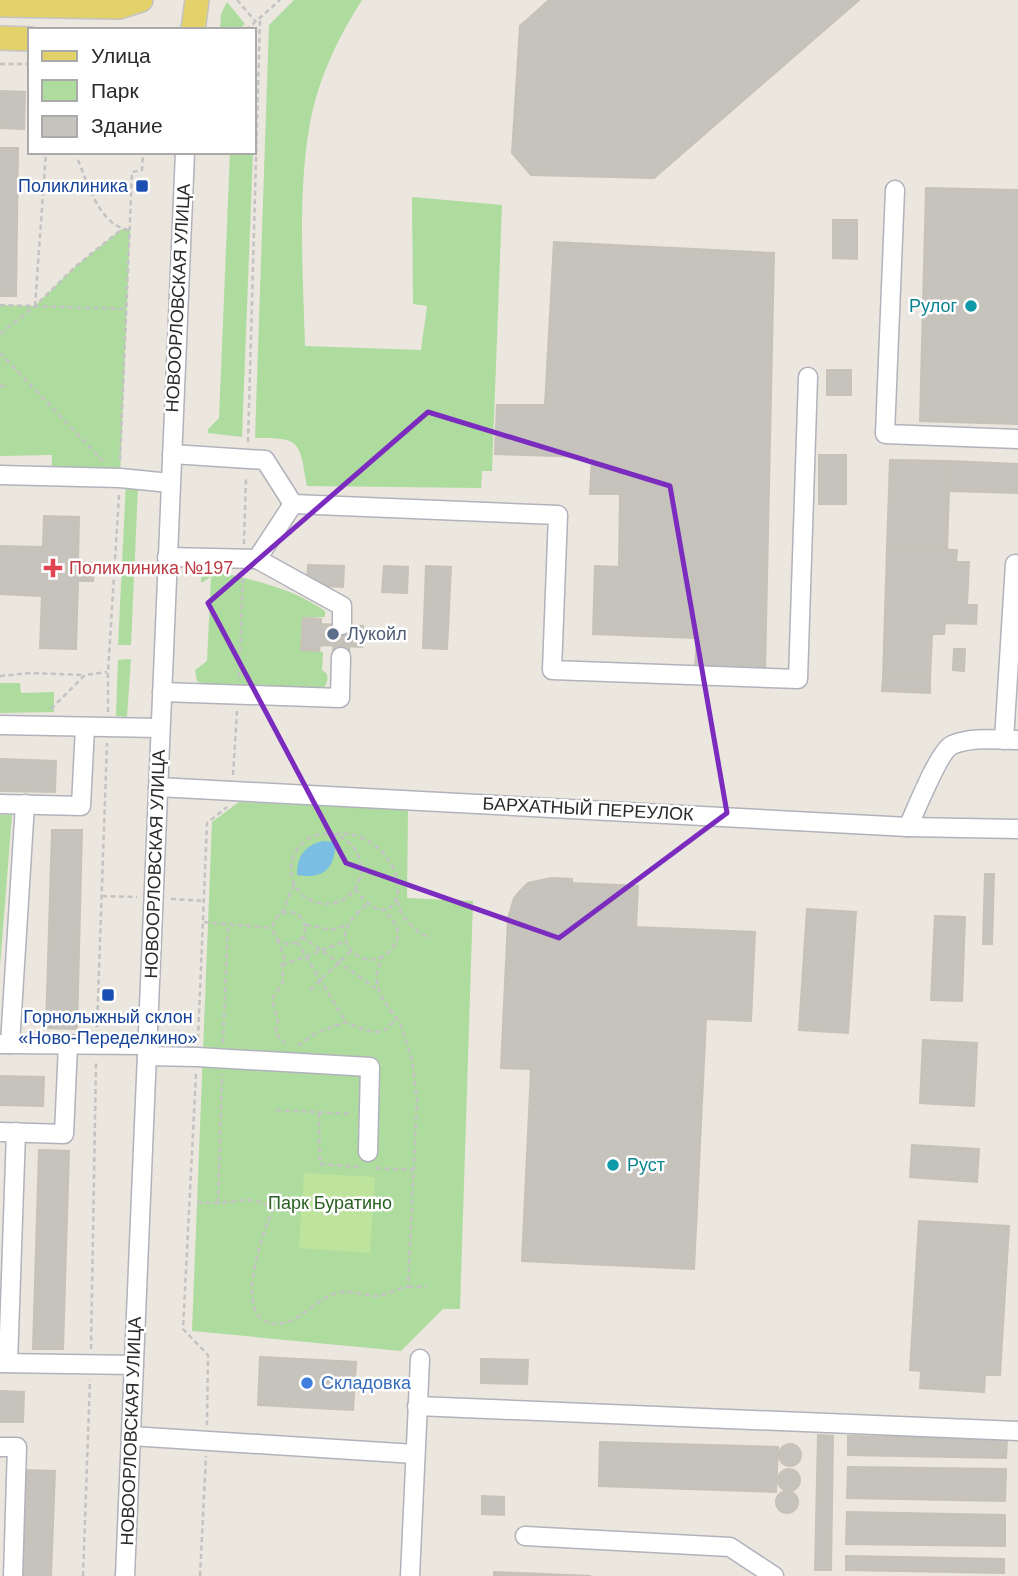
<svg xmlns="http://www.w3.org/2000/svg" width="1018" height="1576" viewBox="0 0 1018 1576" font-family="Arial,sans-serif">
<rect width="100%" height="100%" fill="#ebe6de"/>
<g fill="#aedc9f">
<path d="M294,0H362C344,28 328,59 318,91C295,163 303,270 305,346L421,350L427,306L413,304L412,197L502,205L492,471H482L481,488L307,486C299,441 302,438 255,438L269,25Z"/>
<polygon points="227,2 245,24 238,30 220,30 221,14"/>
<polygon points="230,152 253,152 242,437 208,433 208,429 219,418"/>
<polygon points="122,229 130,230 120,478 51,477 52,455 0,456 0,305 35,306 76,266"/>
<polygon points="126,483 138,488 131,645 118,645"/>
<path d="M212,570C251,580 291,587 325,611V617L303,618L301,649L323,652L322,670L327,674C328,681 327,685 321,690L205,686L197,681L195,670L207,661L211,577L201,583V578Z"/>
<polygon points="131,659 127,717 116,716 118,660"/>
<polygon points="0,683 20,683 21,693 54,692 54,712 0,713"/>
<polygon points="239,802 408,810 407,898 473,901 460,1309 443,1309 401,1351 192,1331 212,822"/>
<polygon points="0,815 12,815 0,966"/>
</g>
<polygon fill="#bee39c" points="304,1173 375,1177 370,1253 299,1248"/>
<path fill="#7abee3" d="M323,841L335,842C336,868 323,880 297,875C297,856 304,846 323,841Z"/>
<g fill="#c6c3bd" stroke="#c6c2b7" stroke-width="2">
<polygon points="549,0 859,0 654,178 531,175 512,153 520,26"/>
<polygon points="0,91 25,92 24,129 0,128"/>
<polygon points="0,148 18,148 16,296 0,296"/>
<polygon points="926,188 1018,190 1018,424 920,421"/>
<polygon points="833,220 857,220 857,259 833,258"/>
<polygon points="554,242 774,253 765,671 695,668 697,638 593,634 595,566 619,567 620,494 590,494 592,457 495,454 497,405 545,405"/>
<rect x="827" y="370" width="24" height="25"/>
<rect x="819" y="455" width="27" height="49"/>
<polygon points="890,460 950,461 947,550 887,548"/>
<polygon points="950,461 1018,464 1018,493 949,491"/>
<polygon points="44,516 79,517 78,562 94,563 93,581 78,581 76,649 40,648 42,596 0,594 0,546 43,547"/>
<polygon points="887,548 957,550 956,562 969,562 967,605 977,605 976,624 945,623 944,634 932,634 930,679 883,678"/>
<polygon points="308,565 344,566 343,587 307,585"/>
<polygon points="384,566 408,567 407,593 382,592"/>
<polygon points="426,566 451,567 447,649 423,648"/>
<polygon points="303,618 321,619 321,624 363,626 362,647 320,645 319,651 301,650"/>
<polygon points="954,649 965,649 964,671 953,670"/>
<polygon points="883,678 930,679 930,693 882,691"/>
<polygon points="0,759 56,761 55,792 0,791"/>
<polygon points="52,830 82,830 77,1029 46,1028"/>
<polygon points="985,874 994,874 992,944 983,944"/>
<polygon points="551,878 572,879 572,883 638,886 636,927 755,932 751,1021 706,1019 694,1269 522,1261 531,1069 501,1068 508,919 514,898 521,890 528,883"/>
<polygon points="807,909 856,912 848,1033 799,1030"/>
<polygon points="935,916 965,917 962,1001 931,1000"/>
<polygon points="923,1040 977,1043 974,1106 920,1103"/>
<polygon points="0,1076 44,1077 43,1106 0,1105"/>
<polygon points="912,1145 979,1149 977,1182 910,1177"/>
<polygon points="39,1150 69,1151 63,1349 33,1349"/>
<polygon points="919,1221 1009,1226 1000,1375 985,1375 984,1392 920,1388 921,1371 910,1370"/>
<polygon points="260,1357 356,1362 353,1410 258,1405"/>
<polygon points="481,1359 528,1360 527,1384 481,1383"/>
<polygon points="0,1391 24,1392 23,1422 0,1422"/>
<polygon points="818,1435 833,1436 831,1570 815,1570"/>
<polygon points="848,1436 1007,1439 1006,1458 848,1455"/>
<polygon points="600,1442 778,1447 776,1492 599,1486"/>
<circle cx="790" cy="1455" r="11"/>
<polygon points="848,1467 1006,1469 1005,1501 847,1498"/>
<circle cx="789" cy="1480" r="11"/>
<polygon points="24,1470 55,1471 51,1576 21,1576"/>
<circle cx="787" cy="1502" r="11"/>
<polygon points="482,1496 504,1497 504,1515 482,1514"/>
<polygon points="847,1512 1005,1515 1005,1546 846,1544"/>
<polygon points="846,1556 1004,1559 1004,1573 846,1570"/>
<polygon points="494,1572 591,1576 494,1576"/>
</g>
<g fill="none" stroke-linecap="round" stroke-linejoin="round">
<polyline stroke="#c4c0ba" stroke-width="18" stroke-dasharray="18 9" stroke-linecap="butt" points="341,657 342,625"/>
<defs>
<g id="minor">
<polyline points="895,190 885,434 1018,439"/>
<polyline points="0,475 120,478 170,483"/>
<polyline points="293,504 558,515 552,670 798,679 808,377"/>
<polyline points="167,557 257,559 293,504 265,460 172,454"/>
<polyline points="257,559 342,606 342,625"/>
<polyline points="162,692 340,698 341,657"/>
<polyline points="0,725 159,728"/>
<polyline points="1004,740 1015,564"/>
<polyline points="158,787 908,827 1018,829"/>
<polyline points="0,804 81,806 85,727"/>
<path d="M908,827C916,810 939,751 952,745C972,736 997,740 1018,740"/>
<polyline points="1,1044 148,1045"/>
<polyline points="10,1044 25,804"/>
<polyline points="147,1056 197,1057 370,1067 368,1152"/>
<polyline points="0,1132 64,1134 68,1045"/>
<polyline points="0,1363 134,1365"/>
<polyline points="8,1363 16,1132"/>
<polyline points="417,1406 1018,1431"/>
<polyline points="131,1436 415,1454"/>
<polyline points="0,1447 17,1447 13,1576"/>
<polyline points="525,1536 730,1547 774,1576"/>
<polyline points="125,1576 185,152"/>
<polyline points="410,1576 420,1359"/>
</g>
<g id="major">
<polyline points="0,5 119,7 141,0"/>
<polyline points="193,30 197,0"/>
<polyline points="0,38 30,39"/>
</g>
</defs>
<use href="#minor" stroke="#b1b2bc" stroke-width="21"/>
<use href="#major" stroke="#c3c3c3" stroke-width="26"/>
<g stroke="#c3c3c3" stroke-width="2.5" stroke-dasharray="5 3.5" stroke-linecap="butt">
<polyline points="237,0 256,22"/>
<polyline points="246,30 280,0"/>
<polyline points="0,64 30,64"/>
<path d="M78,160C88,184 100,227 130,230"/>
<polyline points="0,305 126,309"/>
<polyline points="35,306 46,152"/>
<polyline points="0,334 35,306 76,266 122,229"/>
<polyline points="0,353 103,461"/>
<polyline points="0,386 9,386"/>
<polyline points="248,442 260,19"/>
<polyline points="120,460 132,172 142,170 143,152"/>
<polyline points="244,544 246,477"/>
<polyline points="0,676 30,673 85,675"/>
<polyline points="239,677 243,575"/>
<polyline points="51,709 85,675 107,672"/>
<polyline points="108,712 108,672 119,495"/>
<polyline points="233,775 237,711"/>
<path d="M335,834C352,833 362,836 376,846C418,881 393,942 355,889"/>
<circle cx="326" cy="869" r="35"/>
<polyline points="102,896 137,897"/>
<polyline points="171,899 205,901"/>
<path d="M397,901C403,920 413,930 431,938"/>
<path d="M366,905C353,917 336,932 351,950C355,955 362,959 369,960C385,960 402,944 397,928C395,921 389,916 384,911"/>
<circle cx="289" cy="928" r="16"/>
<polyline points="282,913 294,884"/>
<polyline points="204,922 272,928"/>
<polyline points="306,925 332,930 347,925"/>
<polyline points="302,937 377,989"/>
<polyline points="277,939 284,957 282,965 283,982 272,999 278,1022 275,1033 285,1044"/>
<polyline points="297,942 346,1022"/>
<polyline points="282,965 344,942"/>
<polyline points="310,990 351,951"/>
<polyline points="97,1027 107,743"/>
<polyline points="198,1039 207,823 227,807"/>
<polyline points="223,1043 228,924"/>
<path d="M298,1046L316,1033L346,1022C364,1030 385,1041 395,1018"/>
<polyline points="196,1074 183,1329 208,1355 207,1425"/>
<polyline points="276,1110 353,1114"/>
<polyline points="319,1113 320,1164 359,1167"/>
<polyline points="376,1168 414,1170"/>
<path d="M197,1202C205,1202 213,1204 220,1203C241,1201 256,1195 273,1210C262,1233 227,1332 283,1323C304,1319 318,1297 340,1292C353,1290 365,1296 377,1296C389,1295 397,1287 408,1287L417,1099L412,1060L401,1025L380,995L376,976L382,957"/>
<polyline points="218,1203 222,1074"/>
<polyline points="408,1287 427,1287"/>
<polyline points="91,1349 96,1062"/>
<polyline points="83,1576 90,1380"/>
<polyline points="200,1576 206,1456"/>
</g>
<use href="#minor" stroke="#fff" stroke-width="18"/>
<use href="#major" stroke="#e3d26a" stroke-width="23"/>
</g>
<path fill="none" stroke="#7b2cbf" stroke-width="5" stroke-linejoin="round" d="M428,412L670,486L727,813L559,938L346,863L208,603Z"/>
<g fill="#1a4fb4" stroke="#fff" stroke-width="2.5">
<rect x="135" y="179" width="14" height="14" rx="3.5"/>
<rect x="101" y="988" width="14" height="14" rx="3.5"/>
</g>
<g fill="#0f9aa8" stroke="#fff" stroke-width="2.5">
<circle cx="971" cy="306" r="7"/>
<circle cx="613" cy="1165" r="7"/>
</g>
<path fill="#e0444e" stroke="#fff" stroke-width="2.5" d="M49.5 557.5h7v7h7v7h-7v7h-7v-7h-7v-7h7z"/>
<circle fill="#5c6f8a" stroke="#fff" stroke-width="2.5" cx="333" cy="634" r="7"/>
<circle fill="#3f7fe0" stroke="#fff" stroke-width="2.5" cx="307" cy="1383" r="7"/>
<g text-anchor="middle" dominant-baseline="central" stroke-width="5" stroke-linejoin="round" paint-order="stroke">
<g font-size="18" fill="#164399" stroke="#fff" text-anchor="end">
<text x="128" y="186">Поликлиника</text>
<text x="108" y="1017" text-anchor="middle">Горнолыжный склон<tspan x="108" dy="21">«Ново-Переделкино»</tspan></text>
</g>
<g font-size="18" fill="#2a2a2a" stroke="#fff">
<text transform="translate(178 298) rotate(-87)">НОВООРЛОВСКАЯ УЛИЦА</text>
<text transform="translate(588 809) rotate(3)">БАРХАТНЫЙ ПЕРЕУЛОК</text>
<text transform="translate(155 864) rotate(-88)">НОВООРЛОВСКАЯ УЛИЦА</text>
<text transform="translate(131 1431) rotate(-88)">НОВООРЛОВСКАЯ УЛИЦА</text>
</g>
<g font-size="18" fill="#0d838f" stroke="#fff" text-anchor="end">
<text x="957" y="306">Рулог</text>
<text x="627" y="1165" text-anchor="start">Руст</text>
</g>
<g font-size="18" fill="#be3a42" stroke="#fff" text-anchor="start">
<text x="69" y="568">Поликлиника №197</text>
</g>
<g font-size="18" fill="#4e5e75" stroke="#fff" text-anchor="start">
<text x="347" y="634">Лукойл</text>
</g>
<g font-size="18" fill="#286021" stroke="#fff">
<text x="330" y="1203">Парк Буратино</text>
</g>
<g font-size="18" fill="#366cbe" stroke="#fff" text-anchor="start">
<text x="321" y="1383">Складовка</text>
</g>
</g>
<rect x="28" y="28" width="228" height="126" fill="#ffffff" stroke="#aaaaaa" stroke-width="2"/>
<rect x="42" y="51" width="35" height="10" fill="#e3d26a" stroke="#aaaaaa" stroke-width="2"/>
<text x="91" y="63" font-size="21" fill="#2a2a2a">Улица</text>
<rect x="42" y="80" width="35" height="21" fill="#aedc9f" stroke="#aaaaaa" stroke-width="2"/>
<text x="91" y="98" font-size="21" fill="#2a2a2a">Парк</text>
<rect x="42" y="116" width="35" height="21" fill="#c6c3bd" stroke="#aaaaaa" stroke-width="2"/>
<text x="91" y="133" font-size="21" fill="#2a2a2a">Здание</text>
</svg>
